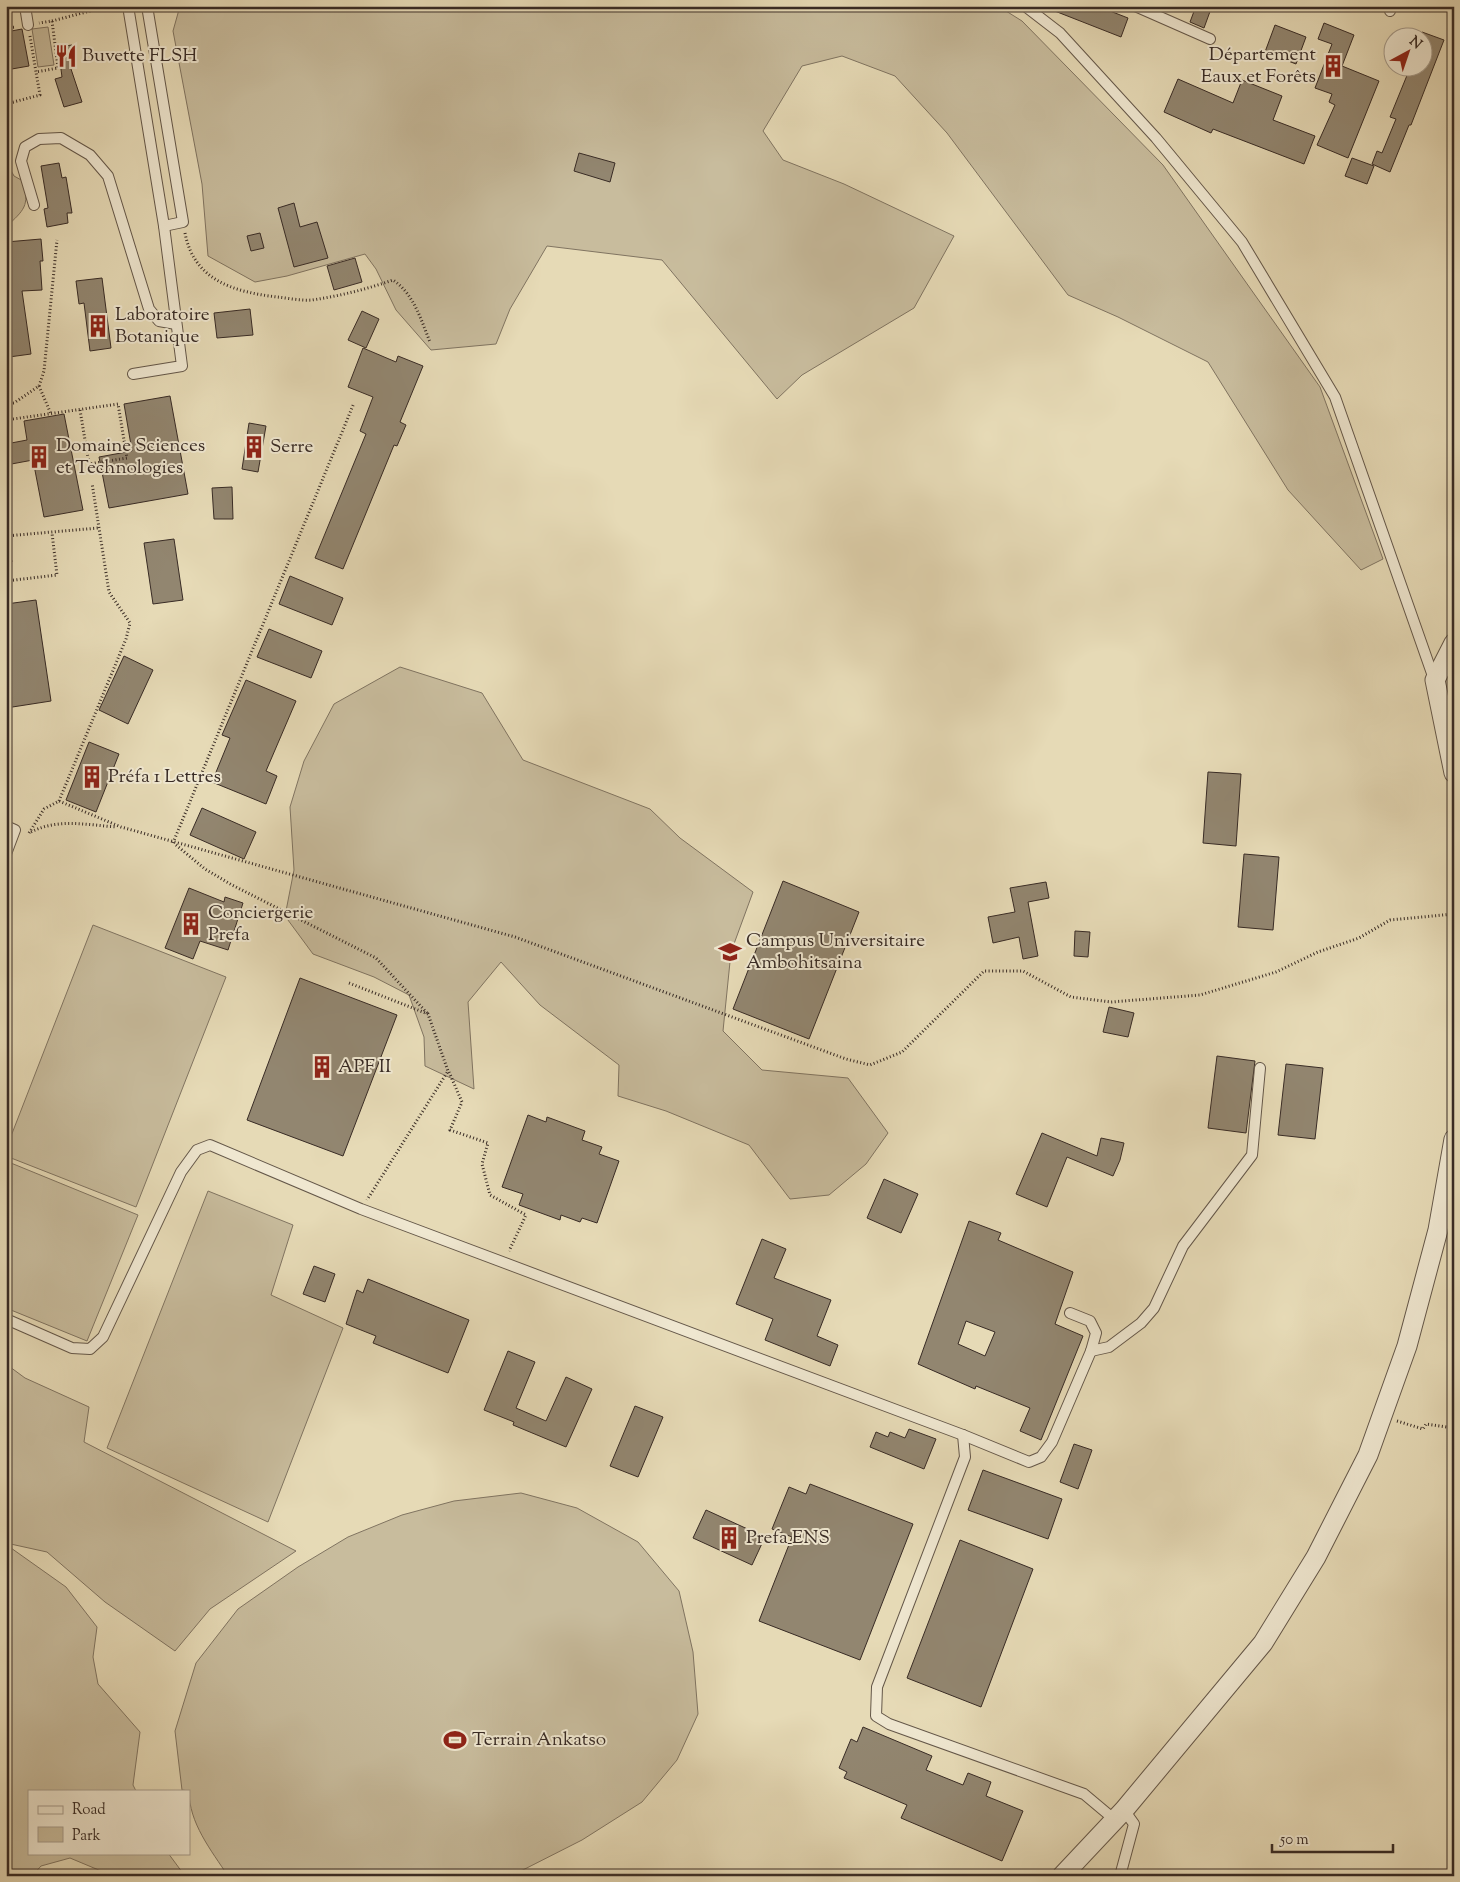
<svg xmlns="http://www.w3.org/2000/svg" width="1460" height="1882" viewBox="0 0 1460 1882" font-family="'Sorts Mill Goudy',serif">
<rect width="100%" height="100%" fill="#e6dab6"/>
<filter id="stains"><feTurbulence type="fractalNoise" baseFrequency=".004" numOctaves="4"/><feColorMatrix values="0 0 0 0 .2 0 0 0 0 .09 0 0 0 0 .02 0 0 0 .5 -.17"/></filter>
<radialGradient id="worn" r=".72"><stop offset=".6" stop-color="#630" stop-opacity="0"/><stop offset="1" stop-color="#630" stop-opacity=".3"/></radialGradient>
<g fill="#c8bc9d" stroke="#807461">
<polygon points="180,6 998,6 1022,21 1163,165 1320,387 1383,559 1361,570 1288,490 1208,362 1118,317 1068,295 947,133 895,76 842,56 802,66 763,131 783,160 844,184 954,236 914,308 802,375 777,399 662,260 547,246 510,309 496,344 431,350 396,310 376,269 365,254 287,276 255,282 208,256 202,184 173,31"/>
<polygon points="48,27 54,65 38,67 32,29"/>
<path d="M6,161L14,176L23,181C30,206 24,210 6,227Z"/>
<polygon points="400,667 482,693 523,760 650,809 680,838 753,892 731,952 723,1031 762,1070 848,1078 888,1133 866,1164 829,1195 790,1199 749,1145 666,1111 618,1096 619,1065 540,1005 501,962 468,1002 474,1089 425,1066 424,1037 409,995 374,977 313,954 285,916 294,870 290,807 304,761 334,704"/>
<polygon points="93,925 226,977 136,1207 6,1156 6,1149"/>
<polygon points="6,1161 138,1215 87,1341 6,1308"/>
<polygon points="208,1191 293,1225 271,1295 343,1328 268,1522 107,1448"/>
<polygon points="6,1364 25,1378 89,1407 84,1442 296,1551 210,1609 175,1651 105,1602 47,1552 6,1543"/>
<path d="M521,1493L577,1508L638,1542L679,1591L693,1652L698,1714L677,1760L642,1802L582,1840L511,1876H228C211,1850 189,1823 189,1791L182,1790L175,1731L196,1663L238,1609L298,1567L348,1537L402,1515L454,1501Z"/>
<polygon points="11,1548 66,1587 97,1627 93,1657 98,1684 140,1732 133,1785 136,1791 29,1791 29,1853 168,1853 185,1876 113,1876 70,1858 41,1866 32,1876 6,1876 6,1549"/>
</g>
<g fill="#928670" stroke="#382b25" fill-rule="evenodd">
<polygon points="1042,6 1097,6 1128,18 1121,37"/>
<polygon points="1196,6 1212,6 1204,28 1190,22"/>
<polygon points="1324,23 1354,35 1342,66 1379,81 1348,158 1317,145 1335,105 1329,102 1332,94 1315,88 1332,44 1318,39"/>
<polygon points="1275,25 1306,37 1296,64 1265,52"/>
<polygon points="22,29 29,66 6,70 6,32"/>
<polygon points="1422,32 1444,40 1411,125 1409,125 1390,172 1372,164 1377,151 1382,153 1396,119 1390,117 1410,68 1422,68"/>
<polygon points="72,45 75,66 70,66 82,102 64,107 55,79 62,77 58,47"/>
<polygon points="1178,79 1233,103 1242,80 1282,96 1273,120 1315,136 1304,164 1213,129 1211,133 1164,112"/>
<polygon points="579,153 615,163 610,182 574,171"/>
<polygon points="1352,158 1374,166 1367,184 1345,176"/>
<polygon points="59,163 62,178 66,177 72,213 67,213 68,223 47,227 44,209 48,208 41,166"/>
<polygon points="294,203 300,227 317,222 328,258 294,267 278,208"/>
<polygon points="260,233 264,248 251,251 247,236"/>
<polygon points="41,239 43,261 40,261 42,290 22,291 31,354 9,357 6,339 6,242"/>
<polygon points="355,258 362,282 334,290 327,266"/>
<polygon points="102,278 111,348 90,351 84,303 79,304 76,281"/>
<polygon points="250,309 253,335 217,338 214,313"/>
<polygon points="362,311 379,319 366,348 348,340"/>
<polygon points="363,348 396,362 398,356 423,366 400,422 406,425 397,446 394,445 343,569 315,558 366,434 360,431 373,397 348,387"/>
<polygon points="170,396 188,494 109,508 99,457 132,451 124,404"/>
<polygon points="64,414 83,510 44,517 33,460 6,465 6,444 27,440 24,421"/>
<polygon points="249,423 266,426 258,472 242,469"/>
<polygon points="232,487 233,519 214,519 212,488"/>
<polygon points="174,539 183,600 153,604 144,543"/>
<polygon points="290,576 343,598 332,625 279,604"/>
<polygon points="36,600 51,701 6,708 6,604"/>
<polygon points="269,629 322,651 311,678 257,657"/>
<polygon points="124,656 153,670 128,724 99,710"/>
<polygon points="246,680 296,701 266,771 277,776 266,804 212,782 230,738 222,735"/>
<polygon points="89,742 119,754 96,812 66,800"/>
<polygon points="1208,772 1241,774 1236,846 1203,843"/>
<polygon points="202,808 256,832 244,859 190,835"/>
<polygon points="1244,854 1279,857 1273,930 1238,927"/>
<polygon points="783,881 859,912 809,1039 733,1009"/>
<polygon points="1046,882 1049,898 1028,902 1038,956 1023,959 1019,937 993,943 988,917 1015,912 1010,888"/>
<polygon points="189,888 224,902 225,897 243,903 228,950 200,941 193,959 165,948"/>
<polygon points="1075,931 1090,932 1088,957 1074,956"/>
<polygon points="300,978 397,1015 343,1156 247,1120"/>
<polygon points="1109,1007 1134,1013 1128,1037 1103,1032"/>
<polygon points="1217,1056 1255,1061 1246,1133 1208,1128"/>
<polygon points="1286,1064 1323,1068 1315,1139 1278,1135"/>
<polygon points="528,1115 546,1122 547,1117 585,1131 582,1140 602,1147 599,1154 619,1161 597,1223 582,1218 580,1222 561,1215 560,1220 519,1205 523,1194 502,1187"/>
<polygon points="1042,1133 1097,1156 1101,1138 1124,1143 1120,1160 1113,1176 1067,1157 1047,1207 1016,1194"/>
<polygon points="884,1179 918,1194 901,1233 867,1218"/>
<path d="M969,1221L1001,1233L998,1240L1073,1272L1055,1324L1083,1336L1041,1440L1020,1431L1030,1408L976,1386L975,1389L918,1364ZM966,1321L995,1332L985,1356L958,1344Z"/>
<polygon points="762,1239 786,1249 774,1278 831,1300 817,1336 838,1345 830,1366 765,1340 773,1319 736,1304"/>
<polygon points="314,1266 335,1274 325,1302 303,1294"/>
<polygon points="368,1279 469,1320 448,1373 373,1343 376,1336 346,1324 357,1290 363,1293"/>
<polygon points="508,1351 535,1362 516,1408 546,1421 566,1377 592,1389 566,1447 513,1425 514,1422 484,1410"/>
<polygon points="635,1406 663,1417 638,1477 610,1466"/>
<polygon points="909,1429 936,1439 924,1469 870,1447 876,1432 888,1437 890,1432 905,1438"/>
<polygon points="1074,1444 1092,1450 1078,1489 1060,1482"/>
<polygon points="983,1470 1062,1499 1048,1539 968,1510"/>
<polygon points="810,1484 913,1524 860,1660 759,1621 792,1537 772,1529 789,1487 806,1494"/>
<polygon points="706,1510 765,1537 752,1565 693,1538"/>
<polygon points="960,1540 1033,1569 981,1707 907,1678"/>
<polygon points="863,1727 932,1756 926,1770 963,1785 968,1773 991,1782 986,1796 1023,1811 1002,1861 901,1818 907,1805 844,1778 847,1772 839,1768 851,1739 857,1742"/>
</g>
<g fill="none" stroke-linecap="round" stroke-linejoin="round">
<defs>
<g id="service">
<polyline points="25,6 28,25"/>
<polyline points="128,6 164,226 182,366 133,374"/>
<polyline points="147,6 183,222 164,226"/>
<polyline points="1025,6 1060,33 1156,138 1242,242 1335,397 1434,679"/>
<polyline points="1135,6 1210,39"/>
<polyline points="1389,6 1390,11"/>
<polyline points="34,205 21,161 25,147 39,139 61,138 90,155 108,176 149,309 159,321 176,324"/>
<polyline points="6,826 15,830 6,854"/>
<polyline points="6,1319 72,1348 90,1349 103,1337 181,1172 197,1150 210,1145 361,1209 963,1435 1029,1462 1041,1457 1052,1442 1091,1351 1096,1333 1090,1321 1070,1313"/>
<polyline points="1091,1351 1109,1347 1141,1323 1154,1308 1183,1246 1252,1155 1260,1068"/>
<polyline points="963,1435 965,1457 877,1687 876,1716 889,1724 1084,1794 1115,1820"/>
<polyline points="1120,1876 1134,1824 1124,1810"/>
</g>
<g id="minor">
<polyline points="1454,643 1435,680 1454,773"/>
<polyline points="1062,1876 1124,1810 1263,1643 1316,1557 1368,1455 1407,1346 1438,1230 1454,1139"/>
</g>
</defs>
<use href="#service" stroke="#645749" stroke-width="12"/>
<use href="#minor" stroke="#645749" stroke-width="21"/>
<g stroke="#382b25" stroke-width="3" stroke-dasharray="1 2.5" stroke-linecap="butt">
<polyline points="52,21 109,6"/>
<polyline points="6,28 16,27"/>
<polyline points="30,36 36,72 58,68 52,21 39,23"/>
<polyline points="6,104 40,95 36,72"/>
<path d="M185,233C194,281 235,292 277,297C288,298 301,301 312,300C340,296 367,289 393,280C414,294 421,320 430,342"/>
<polyline points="39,386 51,414"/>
<polyline points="6,404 14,403 39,386 44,371 57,240"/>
<polyline points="80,410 90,470"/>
<polyline points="6,420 118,404 127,458 89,464"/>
<polyline points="6,536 98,528"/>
<polyline points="6,548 12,563 6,564"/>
<polyline points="6,581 57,575 52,533"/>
<polyline points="59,801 126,639 130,623 109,592 92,483"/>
<path d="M31,832C58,818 87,825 117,827"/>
<polyline points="29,833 44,809 59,801 121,827 515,937 846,1059 870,1065 902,1052 984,971 1023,971 1071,997 1111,1002 1200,995 1276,972 1318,952 1359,938 1390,920 1454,914"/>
<polyline points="173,843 354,403"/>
<polyline points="176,845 205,869 232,885 376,958 428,1014"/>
<polyline points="349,983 428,1014 448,1071 367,1200"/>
<polyline points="449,1072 462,1102 450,1130 488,1143 482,1164 490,1195 526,1215 509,1251"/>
<polyline points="1397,1421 1423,1429 1426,1424 1454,1428"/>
</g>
<use href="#service" stroke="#efe7d0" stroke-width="10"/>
<use href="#minor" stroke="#efe7d0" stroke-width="19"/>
</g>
<defs>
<symbol id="restaurant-bare" viewBox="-9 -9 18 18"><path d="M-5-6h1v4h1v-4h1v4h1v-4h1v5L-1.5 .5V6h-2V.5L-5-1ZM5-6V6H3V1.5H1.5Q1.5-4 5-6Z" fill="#8f2418" stroke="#efe7d0" stroke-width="2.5" paint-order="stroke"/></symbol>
<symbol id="building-bare" viewBox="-9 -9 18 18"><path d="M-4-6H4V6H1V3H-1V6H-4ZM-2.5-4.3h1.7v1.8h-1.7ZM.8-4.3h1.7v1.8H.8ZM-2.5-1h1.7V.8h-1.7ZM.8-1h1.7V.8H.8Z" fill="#8f2418" stroke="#efe7d0" stroke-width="2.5" paint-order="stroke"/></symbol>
<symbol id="university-bare" viewBox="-9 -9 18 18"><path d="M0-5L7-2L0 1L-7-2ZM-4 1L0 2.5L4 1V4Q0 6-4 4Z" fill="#8f2418" stroke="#efe7d0" stroke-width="2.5" paint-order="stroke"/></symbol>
<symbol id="stadium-bare" viewBox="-9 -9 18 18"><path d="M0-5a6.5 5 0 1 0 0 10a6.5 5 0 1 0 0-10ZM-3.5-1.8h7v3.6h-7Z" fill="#8f2418" stroke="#efe7d0" stroke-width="2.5" paint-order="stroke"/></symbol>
</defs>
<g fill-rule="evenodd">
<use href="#restaurant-bare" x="50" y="40" width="32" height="32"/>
<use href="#building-bare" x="1317" y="50" width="32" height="32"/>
<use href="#building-bare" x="82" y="310" width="32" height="32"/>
<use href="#building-bare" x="238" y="431" width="32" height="32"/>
<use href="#building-bare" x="23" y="441" width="32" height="32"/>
<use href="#building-bare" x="76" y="761" width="32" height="32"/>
<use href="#building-bare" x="175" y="908" width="32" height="32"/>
<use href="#university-bare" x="714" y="936" width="32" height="32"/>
<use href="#building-bare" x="306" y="1051" width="32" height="32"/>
<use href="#building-bare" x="713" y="1522" width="32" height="32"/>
<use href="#stadium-bare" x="439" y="1724" width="32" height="32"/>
</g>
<g text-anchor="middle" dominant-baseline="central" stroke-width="4" stroke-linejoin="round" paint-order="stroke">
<g font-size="19" fill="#382b25" stroke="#efe7d0" text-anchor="start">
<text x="1316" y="55" text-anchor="end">Département<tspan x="1316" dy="22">Eaux et Forêts</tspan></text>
<text x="82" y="56">Buvette FLSH</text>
<text x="115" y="315">Laboratoire<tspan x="115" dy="22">Botanique</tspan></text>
<text x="56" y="446">Domaine Sciences<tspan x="56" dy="22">et Technologies</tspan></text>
<text x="270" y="447">Serre</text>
<text x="108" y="777">Préfa 1 Lettres</text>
<text x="208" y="913">Conciergerie<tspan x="208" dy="22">Prefa</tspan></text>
<text x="746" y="941">Campus Universitaire<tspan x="746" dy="22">Ambohitsaina</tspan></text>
<text x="338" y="1067">APF II</text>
<text x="746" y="1538">Prefa_ENS</text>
<text x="472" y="1740">Terrain Ankatso</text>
</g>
</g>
<rect width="1460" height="1882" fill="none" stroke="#e6dab6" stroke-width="25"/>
<rect x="8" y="8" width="1445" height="1867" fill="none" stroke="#382b25" stroke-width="2.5"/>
<rect x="12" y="12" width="1435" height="1857" fill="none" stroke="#382b25"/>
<rect x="28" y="1790" width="162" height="65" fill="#efe7d0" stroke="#a69c8c"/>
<rect x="38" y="1806" width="25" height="8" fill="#efe7d0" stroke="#a69c8c"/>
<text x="72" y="1814" font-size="15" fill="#382b25">Road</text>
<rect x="38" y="1827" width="25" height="15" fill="#c8bc9d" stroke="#a69c8c"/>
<text x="72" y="1840" font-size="15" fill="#382b25">Park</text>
<g transform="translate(1408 52) rotate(40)"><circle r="24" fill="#efe7d0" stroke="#a69c8c"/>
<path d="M0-4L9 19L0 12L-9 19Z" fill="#8f2418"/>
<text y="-8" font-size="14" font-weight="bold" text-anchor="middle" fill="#382b25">N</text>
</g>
<path d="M1272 1844v8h121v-8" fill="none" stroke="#382b25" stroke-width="2.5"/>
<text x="1280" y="1844" font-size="15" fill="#382b25" stroke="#efe7d0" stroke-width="4" paint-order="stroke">50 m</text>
<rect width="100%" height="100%" filter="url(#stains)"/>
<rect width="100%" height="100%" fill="url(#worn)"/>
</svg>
